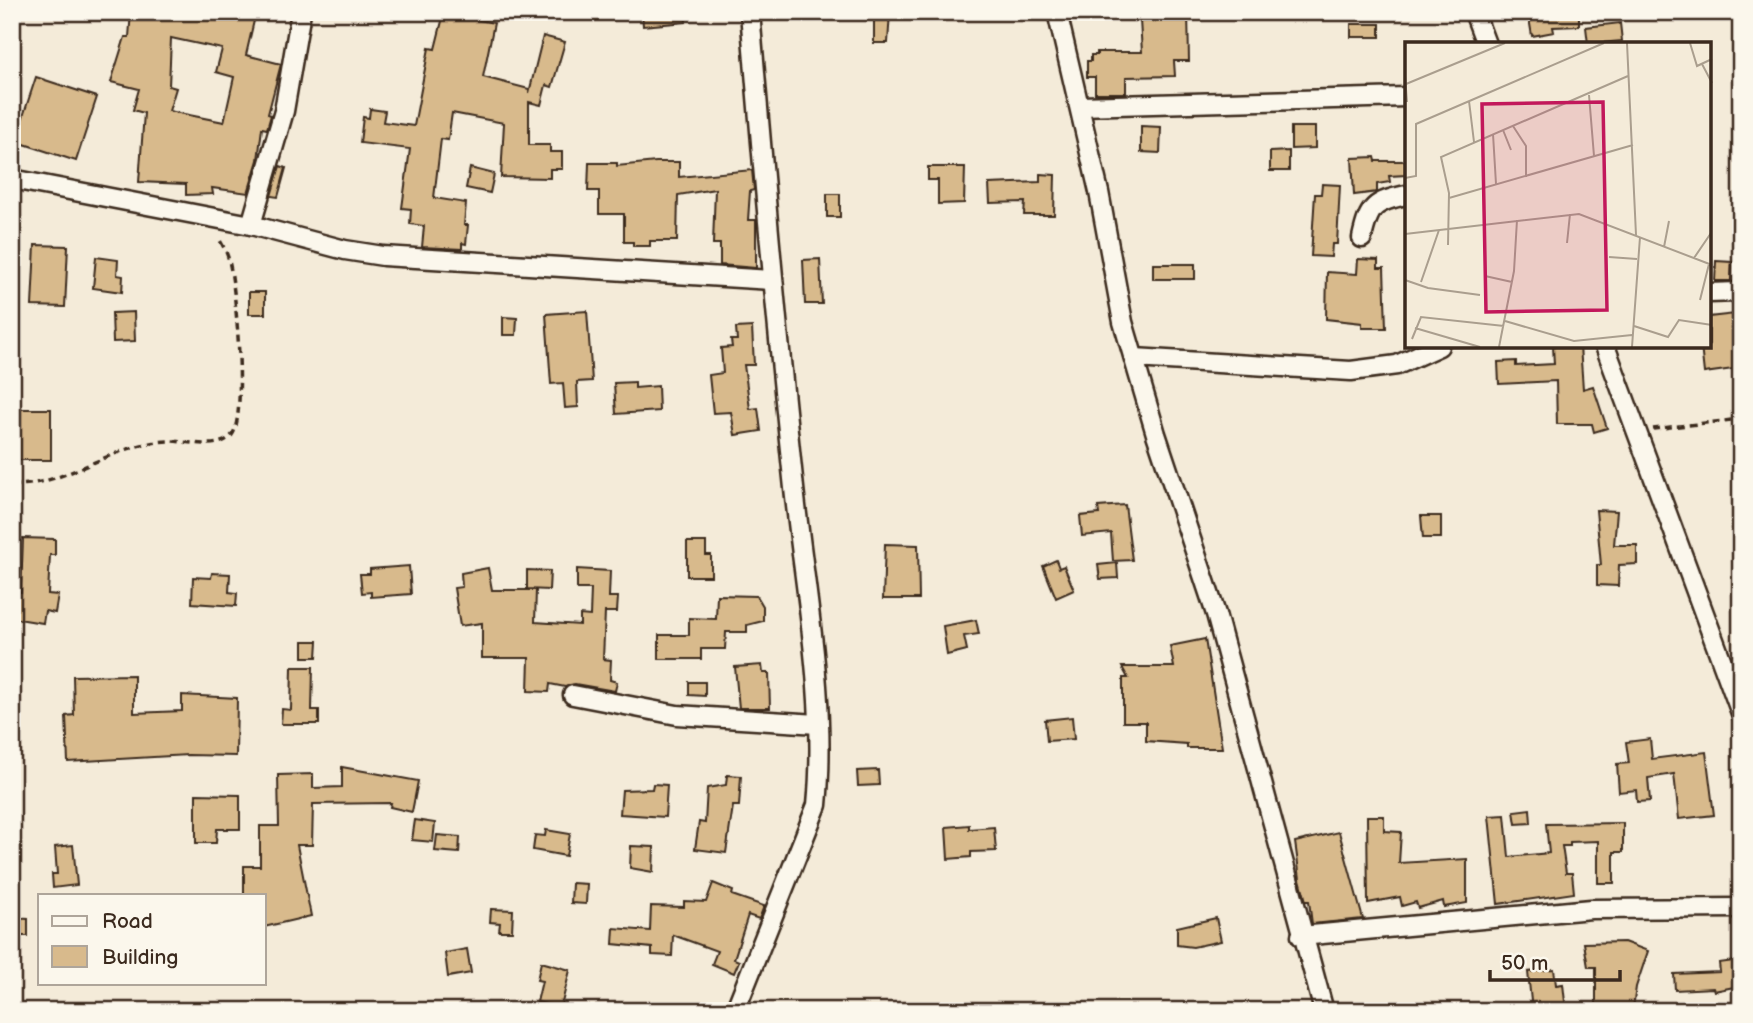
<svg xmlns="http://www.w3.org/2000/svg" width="1753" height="1023" viewBox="0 0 1753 1023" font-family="'Balsamiq Sans',sans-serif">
<rect width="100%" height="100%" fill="#f4ebd9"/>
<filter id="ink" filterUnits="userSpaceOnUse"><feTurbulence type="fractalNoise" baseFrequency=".0143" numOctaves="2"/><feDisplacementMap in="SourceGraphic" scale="14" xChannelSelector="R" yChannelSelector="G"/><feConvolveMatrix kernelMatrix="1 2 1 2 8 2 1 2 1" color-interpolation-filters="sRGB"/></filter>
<g filter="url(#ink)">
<g fill="#d8ba8c" stroke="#3b2a1e" stroke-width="2" fill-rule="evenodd">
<path d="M131,12H256L246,55L281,64L268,114L271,115L267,129L262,128L258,160L248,193L212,188L213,194L186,195V184L139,182L144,113L133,110L139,89L111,82L125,37H129ZM171,38L222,49L216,72L234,77L224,122L169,111L176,88L169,86Z"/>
<polygon points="642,12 685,12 686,22 643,26"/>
<polygon points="874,12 890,12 888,43 874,43"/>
<polygon points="1144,12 1188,12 1189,61 1174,61 1175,76 1126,77 1126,93 1095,93 1095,77 1087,77 1087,61 1091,61 1091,55 1097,55 1097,52 1142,52 1140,20 1144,21"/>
<polygon points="1528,12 1579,12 1579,26 1553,27 1554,32 1532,36"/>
<polygon points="444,13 494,23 483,77 529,89 529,93 543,36 565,42 552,87 546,85 541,105 529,102 529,145 550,145 550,152 562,152 562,169 550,169 550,178 501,177 504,123 452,113 448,140 441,139 434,198 466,203 464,225 468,225 466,244 462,243 462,249 422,247 424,226 410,224 411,209 402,208 410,149 360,143 363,117 369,118 370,109 385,111 383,122 414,126 429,48 435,49"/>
<polygon points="1620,23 1622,41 1588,44 1586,27"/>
<rect x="1351" y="24" width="29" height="13"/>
<polygon points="36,77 97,97 76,161 15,141"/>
<polygon points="1141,126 1161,127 1160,153 1141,152"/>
<polygon points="1291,127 1315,127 1315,148 1291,149"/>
<polygon points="1289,151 1289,171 1270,171 1270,152"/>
<polygon points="1375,157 1376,161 1406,161 1406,175 1389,176 1390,182 1377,184 1377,192 1354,195 1352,158"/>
<polygon points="656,162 679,162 679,177 752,170 754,190 750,191 748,220 756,220 756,268 720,265 720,244 713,244 715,189 678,195 677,241 650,241 650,246 633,246 633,242 624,242 624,214 599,214 599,191 588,191 589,163 617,163 617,166"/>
<polygon points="280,166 286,168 278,197 271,196"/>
<polygon points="928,167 965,167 964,203 938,204 938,180 928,180"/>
<polygon points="470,168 494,174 490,193 466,188"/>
<polygon points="1040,174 1055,175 1054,215 1024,215 1025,202 990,203 989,184 1040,182"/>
<polygon points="1322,184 1340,185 1337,244 1332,244 1331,257 1311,256 1315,194 1321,194"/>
<rect x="827" y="194" width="13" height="23"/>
<polygon points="35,245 68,246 65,307 32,306"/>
<polygon points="96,257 118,260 117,275 123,276 122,292 93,288"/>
<polygon points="820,259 822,304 805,304 803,260"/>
<polygon points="1358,259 1378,260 1378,268 1384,268 1386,328 1362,328 1362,323 1326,319 1327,272 1357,274"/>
<polygon points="1716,261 1732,262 1731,281 1715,281"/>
<rect x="1153" y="264" width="42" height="15"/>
<rect x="249" y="292" width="16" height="22"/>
<polygon points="587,311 592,381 577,382 578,407 565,408 563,383 551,384 546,314"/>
<polygon points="134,312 135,341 113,342 112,313"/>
<polygon points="1735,314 1741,368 1704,373 1701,346 1709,346 1709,317"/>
<polygon points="503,317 517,318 516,335 503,335"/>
<polygon points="752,327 754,365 744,365 750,409 758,408 761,431 735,435 731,412 713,413 709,375 723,373 721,348 732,347 731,340 737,340 736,328"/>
<polygon points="1553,346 1580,346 1583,389 1593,386 1607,428 1594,432 1592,424 1557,424 1556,381 1499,384 1498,362 1516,361 1516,366 1554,364"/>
<polygon points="635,382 635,388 658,386 659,411 616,414 614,383"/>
<rect x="12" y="409" width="39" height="51"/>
<polygon points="1125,505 1132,560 1113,561 1111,533 1082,536 1080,516 1099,514 1098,507"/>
<polygon points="1596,510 1617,511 1614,545 1637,545 1637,564 1619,565 1618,586 1597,585 1597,565 1601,565"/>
<polygon points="1421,516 1441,516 1441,538 1423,538"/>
<polygon points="23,538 55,539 55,555 50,555 48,594 58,595 55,613 45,611 43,623 12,618 12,592 21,592"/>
<polygon points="687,542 706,542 706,555 711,555 711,576 687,576"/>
<polygon points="885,544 918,545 919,599 883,599"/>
<polygon points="1056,560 1059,568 1064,566 1074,590 1056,598 1043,566"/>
<polygon points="1117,563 1118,578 1100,579 1098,565"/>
<polygon points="409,566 411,594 371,597 371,592 362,593 360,574 370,574 370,569"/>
<polygon points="488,568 492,590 536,590 535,622 580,625 580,615 590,616 591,589 577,589 577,569 610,571 609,597 618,597 617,612 605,612 603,659 611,660 610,680 617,682 615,691 575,684 565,687 550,684 549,692 528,691 529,658 482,658 482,623 460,626 454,588 462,587 461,573"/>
<polygon points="527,570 550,571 549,590 527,589"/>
<polygon points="212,573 230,574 229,592 237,593 236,606 192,603 193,577 211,578"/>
<polygon points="717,595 757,596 763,606 763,621 747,625 747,632 726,632 725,649 701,649 701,659 659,659 659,635 689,635 689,618 716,619"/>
<polygon points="976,620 979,634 964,636 967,650 947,655 943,626"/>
<polygon points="1205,639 1222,748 1187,748 1187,744 1146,741 1146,722 1123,722 1123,678 1128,678 1122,667 1174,667 1170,646"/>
<polygon points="303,641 318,641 317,657 303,657"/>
<polygon points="762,665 763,673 769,673 770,708 739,708 735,667"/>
<polygon points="292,667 313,667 312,710 319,710 319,724 281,724 282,709 291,710"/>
<polygon points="134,675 134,713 182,711 182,695 237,698 236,756 188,755 68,762 66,716 74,715 73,676"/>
<polygon points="689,682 705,682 705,696 689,695"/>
<polygon points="1072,717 1074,739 1047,741 1045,720"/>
<polygon points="1650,739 1652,759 1706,752 1714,815 1679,819 1674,774 1648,778 1650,801 1637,802 1636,790 1619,792 1617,764 1629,763 1626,742"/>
<polygon points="342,767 418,781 412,812 390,807 391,803 313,804 312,845 297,845 311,916 264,927 264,895 244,895 244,866 260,866 260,826 279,826 278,775 313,774 313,788 342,787"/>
<polygon points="878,770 879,785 858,786 857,771"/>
<polygon points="727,775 741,776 739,806 733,806 726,853 695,849 699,822 705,823 707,788 726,785"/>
<polygon points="653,784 667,785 665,817 620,814 622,790 652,789"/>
<polygon points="196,794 240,795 240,829 217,829 216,843 196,843"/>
<polygon points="1530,809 1531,823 1516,824 1514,811"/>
<polygon points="1505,815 1509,857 1549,853 1546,824 1623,823 1623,852 1614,852 1614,883 1598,883 1598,841 1570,842 1570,846 1562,846 1566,873 1572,873 1574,893 1498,904 1489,816"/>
<polygon points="1367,816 1384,816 1384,831 1401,832 1399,863 1467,859 1467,903 1444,907 1443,901 1418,908 1416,902 1402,906 1400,897 1368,903"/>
<polygon points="415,820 435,823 433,842 412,840"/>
<polygon points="969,825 969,829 994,827 996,851 971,852 971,857 948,859 946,827"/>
<polygon points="546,830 570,834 566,856 533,850 535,835 545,836"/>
<polygon points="1339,832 1363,919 1312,924 1309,901 1306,901 1300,879 1295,842"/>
<polygon points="437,835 460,837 459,853 435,851"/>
<polygon points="73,845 77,885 53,888 52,874 57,874 55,847"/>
<polygon points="631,846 654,847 653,872 630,868"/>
<polygon points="572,883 587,884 586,904 571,903"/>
<polygon points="713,883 733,891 732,895 764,906 759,919 748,915 734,959 739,961 734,973 712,964 717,951 673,935 672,956 652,955 652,948 613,944 614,928 650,931 651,906 684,907 684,901 706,902"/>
<polygon points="491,909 513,910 512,931 499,931 500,923 490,922"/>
<polygon points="12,918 28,919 28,936 12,936"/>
<polygon points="1216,918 1221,941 1193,947 1177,945 1177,927"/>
<polygon points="1624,942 1648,951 1636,987 1633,1008 1620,1006 1620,1011 1596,1011 1596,967 1588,967 1584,943"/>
<polygon points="467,949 471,973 448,977 445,953"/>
<polygon points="1741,960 1741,973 1737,974 1739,986 1714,991 1713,988 1675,990 1674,974 1720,972 1719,963"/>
<polygon points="541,962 570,970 561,1007 537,1002 542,981 537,980"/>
<polygon points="1554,969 1556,985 1563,984 1566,1011 1532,1011 1528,972"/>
</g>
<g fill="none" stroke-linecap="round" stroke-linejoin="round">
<defs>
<g id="street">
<polyline points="1057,12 1099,192 1123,322 1156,434 1216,614 1324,1011"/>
<polyline points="1474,12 1486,44"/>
<polyline points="1080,106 1406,97"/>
<polyline points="12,179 251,225 345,250 383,256 772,280"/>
<polyline points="251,225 284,111 301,12"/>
<path d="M1362,238C1369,206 1374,202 1406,195"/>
<polyline points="1709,293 1738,292"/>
<polyline points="1605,346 1741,713"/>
<polyline points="1134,358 1351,371 1397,365 1439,346"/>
<polyline points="573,695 677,715 818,724"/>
<polyline points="1301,936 1591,909 1741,908"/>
<path d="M735,1011L817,805C827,700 805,592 794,488C777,329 763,171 750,12"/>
</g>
</defs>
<use href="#street" stroke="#3b2a1e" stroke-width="23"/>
<g stroke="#3b2a1e" stroke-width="3.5" stroke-dasharray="7 5" stroke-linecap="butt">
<polyline points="1653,429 1741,419"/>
<path d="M12,485C68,486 114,442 170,441C188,441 218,451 232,435C247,416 236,287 229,261C227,252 222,244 218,237"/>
</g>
<use href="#street" stroke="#fbf7ec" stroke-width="18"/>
</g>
</g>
<g transform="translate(1405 42)">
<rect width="306" height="306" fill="#f4ebd9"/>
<path fill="none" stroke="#aa9e8e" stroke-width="2" d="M222,1L231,193M285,1L292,24L307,17M297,22L307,41M0,34L2,60M1,42L100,1M184,53L189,114M64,59L69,100M108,84L121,104V135M98,88L106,108M88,92L91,142M0,136L11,134V82L199,1M44,156L228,103M0,192L174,172L307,223M162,201L165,172M43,203L44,151L36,115L223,34M259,205L264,179M204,215L232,217M289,216L306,191M80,234L107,240M0,238L23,246L75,253M16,240L34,188M295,258L304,222M100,279L169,299L227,293M229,284L263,295L274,278L307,283M10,286L75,305M7,297L16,275L99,284M94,305L109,229L112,178M227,305L235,195"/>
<path fill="#c2185b" fill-opacity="0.15" stroke="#c2185b" stroke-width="3.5" d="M198,60L202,268L81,270L77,62Z"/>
<rect width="306" height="306" fill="none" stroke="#3b2a1e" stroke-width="3.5"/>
</g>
<rect width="1753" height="1023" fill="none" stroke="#fbf7ec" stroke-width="42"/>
<rect x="21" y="21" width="1711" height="981" fill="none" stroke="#3b2a1e" stroke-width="2.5" filter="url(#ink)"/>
<rect x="38" y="894" width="228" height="91" fill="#fbf7ec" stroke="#aea59a" stroke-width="2"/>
<rect x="52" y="916" width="35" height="10" fill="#fbf7ec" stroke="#aea59a" stroke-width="2"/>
<text x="102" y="928" font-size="21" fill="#3b2a1e">Road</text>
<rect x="52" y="946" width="35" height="21" fill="#d8ba8c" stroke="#aea59a" stroke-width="2"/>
<text x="102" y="964" font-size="21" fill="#3b2a1e">Building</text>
<path d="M1490 970v10h130v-10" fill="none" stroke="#3b2a1e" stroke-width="3.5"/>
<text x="1501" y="970" font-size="21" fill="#3b2a1e" stroke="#fbf7ec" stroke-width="5" paint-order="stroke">50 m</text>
</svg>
